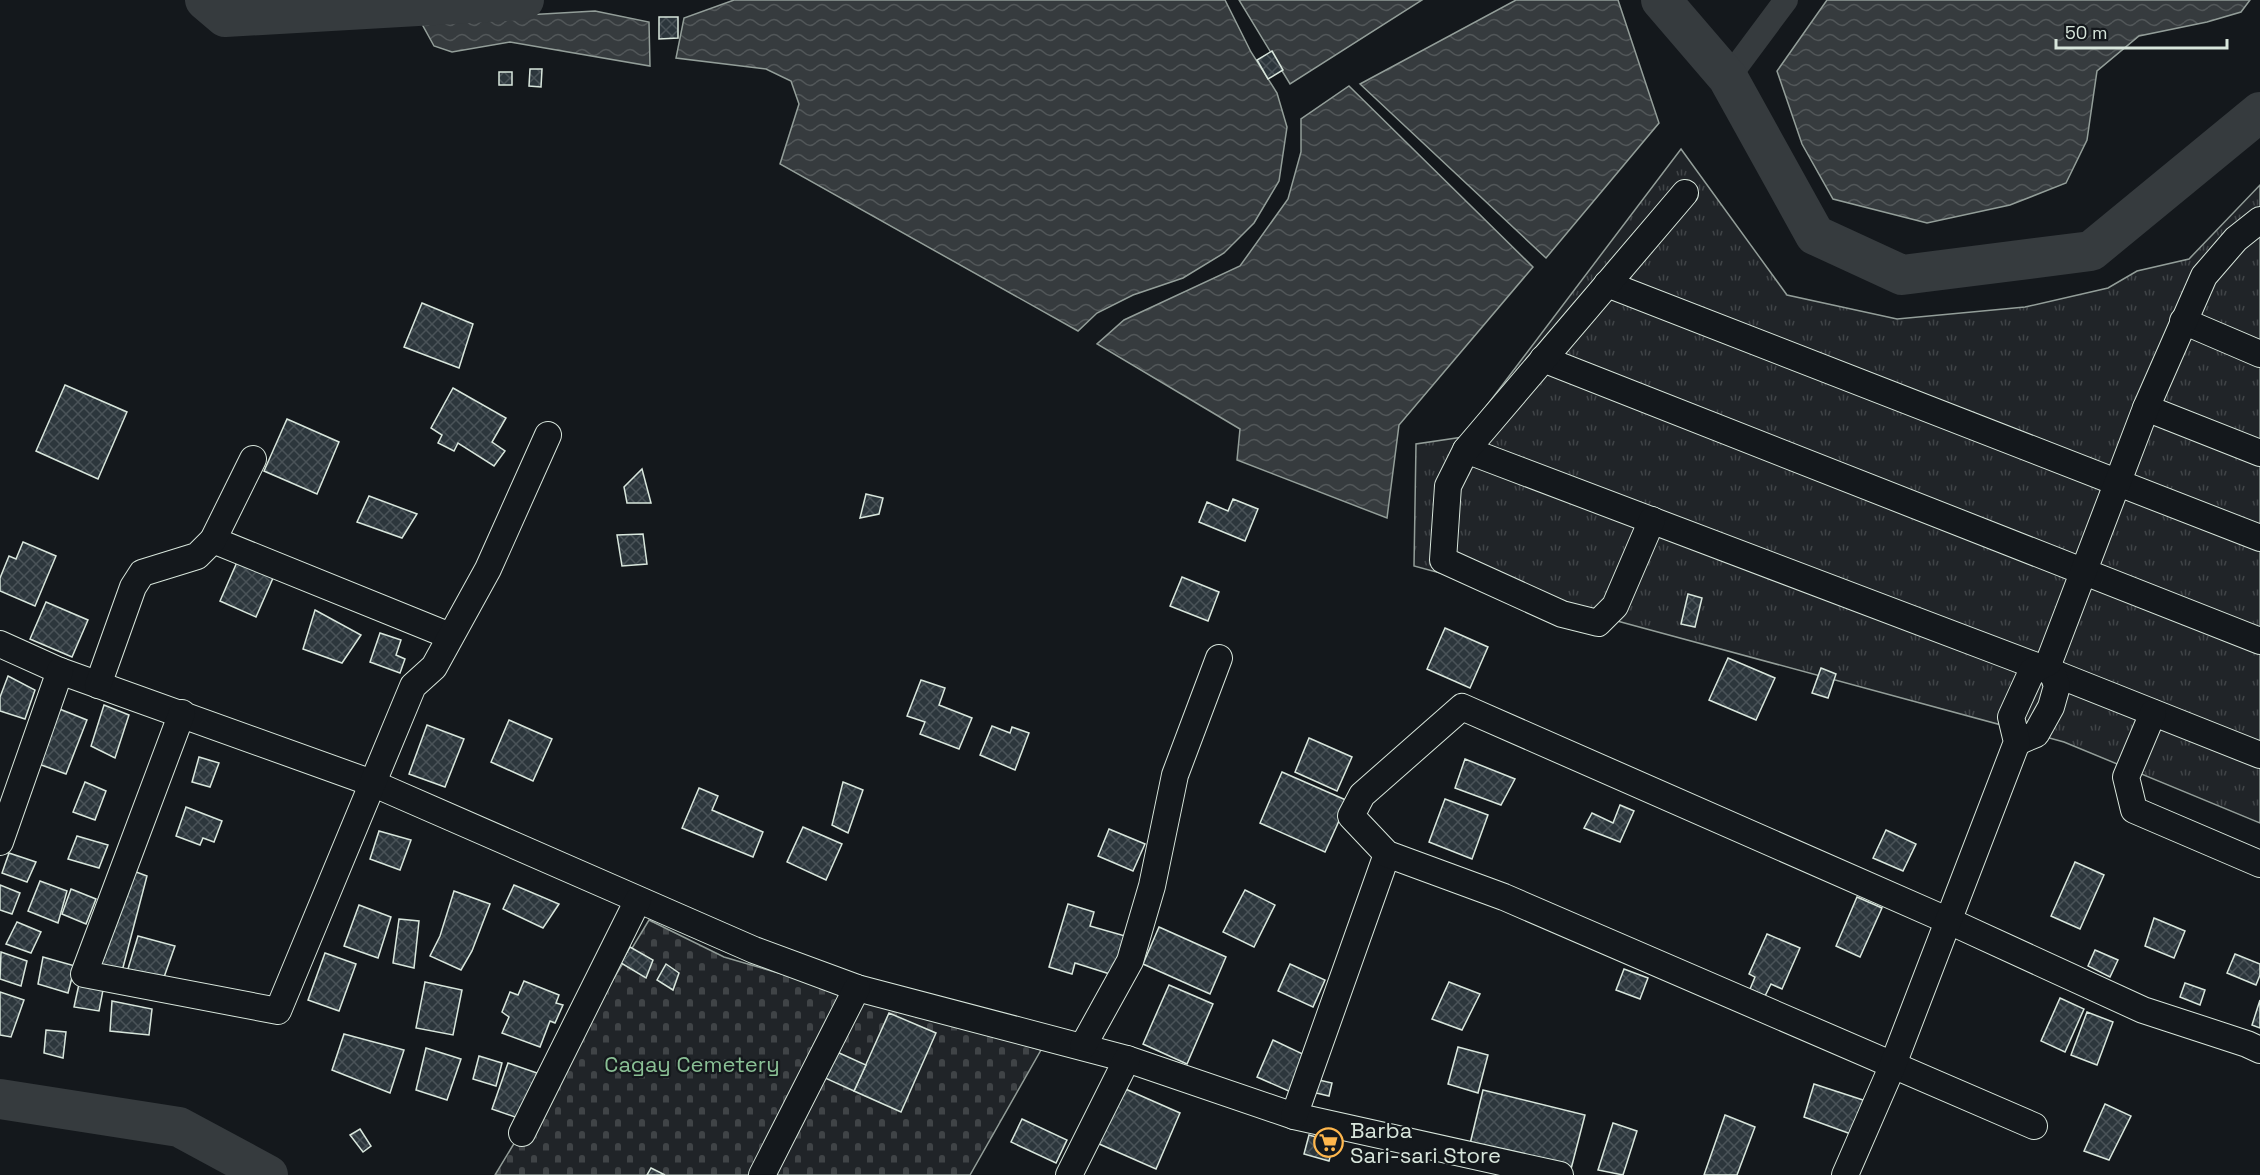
<svg xmlns="http://www.w3.org/2000/svg" width="2260" height="1175" viewBox="0 0 2260 1175" font-family="'Space Grotesk',sans-serif">
<defs>
<pattern id="grass-tufts" width="24" height="20" patternUnits="userSpaceOnUse" patternTransform="scale(1.5)"><rect width="24" height="20" fill="#202428"/><path d="M3 7l-1-3M5 7V3M7 7l1-3M15 17l-1-3M17 17v-4M19 17l1-3" fill="none" stroke="#404447"/></pattern>
<pattern id="cemetery-stones" width="16" height="16" patternUnits="userSpaceOnUse" patternTransform="scale(1.5)"><rect width="16" height="16" fill="#202428"/><path d="M2 7V4a2 2 0 0 1 4 0v3zM10 15v-3a2 2 0 0 1 4 0v3z" fill="#404447"/></pattern>
<pattern id="water-waves" width="16" height="10" patternUnits="userSpaceOnUse" patternTransform="scale(1.5)"><rect width="16" height="10" fill="#363b3e"/><path d="M0 5q4-4 8 0t8 0" fill="none" stroke="#525759"/></pattern>
<pattern id="building-cross-hatch" width="8" height="8" patternUnits="userSpaceOnUse" patternTransform="scale(1.5)"><rect width="8" height="8" fill="#2c363c"/><path d="M0 0l8 8M0 8l8-8" fill="none" stroke="#4a5358"/></pattern>
</defs>
<rect width="100%" height="100%" fill="#14181c"/>
<polygon fill="url(#grass-tufts)" stroke="#939e99" stroke-width="1.5" points="1681,149 1787,295 1897,319 2025,307 2108,288 2137,271 2189,259 2260,185 2260,823 2064,742 1414,566 1416,444 1463,437"/>
<polygon fill="url(#cemetery-stones)" stroke="#939e99" stroke-width="1.5" points="649,920 724,957 1041,1050 970,1175 495,1175"/>
<g fill="url(#water-waves)" stroke="#939e99" stroke-width="1.5">
<polygon points="734,0 1225,0 1251,52 1277,93 1287,127 1279,181 1254,223 1224,253 1183,278 1133,295 1097,313 1078,331 780,164 799,104 791,81 766,69 676,58 684,18"/>
<polygon points="1239,0 1422,0 1290,84"/>
<polygon points="1516,0 1618,0 1659,123 1546,258 1360,84"/>
<polygon points="1827,0 2250,0 2241,12 2207,22 2139,36 2097,71 2087,140 2066,183 2010,205 1927,223 1833,199 1802,144 1777,71"/>
<polygon points="595,11 649,22 650,66 510,42 452,52 434,46 422,24 473,18"/>
<polygon points="1349,86 1533,267 1399,425 1387,518 1237,460 1240,429 1097,344 1124,320 1240,266 1288,199 1301,152 1301,119"/>
</g>
<g fill="none" stroke-linecap="round" stroke-linejoin="round">
<polyline stroke="#363b3e" stroke-width="24" points="1728,78 1786,0"/>
<g stroke="#363b3e" stroke-width="40">
<polyline points="205,0 225,17 524,0"/>
<polyline points="1661,0 1728,78 1815,235 1902,275 2091,251 2260,112"/>
<polyline points="0,1099 179,1127 268,1175"/>
</g>
</g>
<g fill="url(#building-cross-hatch)" stroke="#d8e6dc" stroke-width="1.5">
<polygon points="659,17 678,17 678,38 659,39"/>
<polygon points="1272,51 1283,70 1268,79 1257,60"/>
<polygon points="530,69 542,69 541,87 529,86"/>
<rect x="499" y="72" width="13" height="13"/>
<polygon points="422,303 473,324 459,368 404,347"/>
<polygon points="65,385 127,412 98,479 36,451"/>
<polygon points="453,388 506,418 492,442 505,451 494,466 458,443 454,451 438,443 442,435 431,428"/>
<polygon points="287,419 339,442 317,494 264,471"/>
<polygon points="642,469 651,503 627,503 624,487"/>
<polygon points="866,494 883,498 879,514 860,518"/>
<polygon points="369,496 417,514 402,538 357,522"/>
<polygon points="1233,499 1258,509 1245,541 1199,522 1207,502 1228,511"/>
<polygon points="643,534 647,564 622,566 617,535"/>
<polygon points="23,542 56,556 35,606 0,591 0,578 9,556 16,559"/>
<polygon points="241,553 277,569 256,617 220,601"/>
<polygon points="1182,577 1219,592 1208,621 1170,606"/>
<polygon points="1688,594 1702,598 1695,627 1681,624"/>
<polygon points="46,602 88,620 72,657 30,639"/>
<polygon points="315,610 361,635 342,663 303,649"/>
<polygon points="1445,628 1488,647 1470,688 1427,669"/>
<polygon points="380,633 401,640 396,655 405,659 400,673 370,662"/>
<polygon points="1728,658 1775,678 1756,720 1709,700"/>
<polygon points="1821,668 1836,674 1828,698 1812,693"/>
<polygon points="8,676 35,690 25,719 0,711 0,697"/>
<polygon points="921,680 945,688 939,705 972,718 959,749 920,734 925,722 907,716"/>
<polygon points="104,705 129,715 115,758 91,746"/>
<polygon points="57,708 87,720 66,774 36,763"/>
<polygon points="509,720 552,739 533,781 491,762"/>
<polygon points="427,725 464,739 445,787 409,774"/>
<polygon points="992,726 1010,733 1012,727 1029,733 1015,770 980,755"/>
<polygon points="1309,738 1352,757 1337,791 1295,772"/>
<polygon points="199,757 219,763 210,787 192,782"/>
<polygon points="1465,759 1515,779 1501,805 1455,788"/>
<polygon points="1282,772 1348,801 1325,852 1260,823"/>
<polygon points="85,782 106,791 95,820 73,812"/>
<polygon points="843,782 863,790 848,833 832,825"/>
<polygon points="699,788 718,796 712,810 763,832 753,857 682,828"/>
<polygon points="1445,799 1488,815 1472,859 1429,842"/>
<polygon points="1620,805 1634,811 1620,842 1584,828 1592,813 1613,823"/>
<polygon points="186,807 222,821 214,842 203,838 200,845 176,836"/>
<polygon points="803,827 842,844 826,880 787,862"/>
<polygon points="1109,829 1145,844 1133,871 1098,856"/>
<polygon points="1886,830 1916,844 1903,871 1873,858"/>
<polygon points="379,831 411,840 400,870 370,859"/>
<polygon points="77,836 108,845 99,868 68,859"/>
<polygon points="9,853 36,862 27,882 2,873"/>
<polygon points="2075,862 2104,875 2080,929 2051,916"/>
<polygon points="128,869 147,876 121,975 98,970"/>
<polygon points="40,881 67,891 58,923 28,911"/>
<polygon points="0,885 20,893 12,914 0,910"/>
<polygon points="514,885 559,904 543,928 503,909"/>
<polygon points="71,889 96,899 86,924 62,914"/>
<polygon points="1245,890 1275,905 1254,947 1223,932"/>
<polygon points="454,891 490,904 472,951 461,970 430,956 440,936"/>
<polygon points="1857,897 1882,908 1860,957 1836,946"/>
<polygon points="1068,904 1094,912 1090,926 1125,936 1113,975 1075,963 1072,974 1049,967"/>
<polygon points="359,905 391,917 378,958 344,946"/>
<polygon points="2154,918 2185,931 2174,958 2145,946"/>
<polygon points="399,919 419,921 414,968 393,963"/>
<polygon points="17,922 41,932 31,953 6,944"/>
<polygon points="1159,927 1226,957 1210,994 1143,964"/>
<polygon points="1767,934 1800,948 1782,989 1771,984 1765,996 1750,989 1755,977 1749,974"/>
<polygon points="138,936 175,946 163,980 127,972"/>
<polygon points="630,947 653,960 646,978 621,963"/>
<polygon points="2095,950 2118,960 2110,977 2088,966"/>
<polygon points="1,952 27,961 21,986 0,979"/>
<polygon points="325,953 356,964 339,1011 308,1000"/>
<polygon points="2235,954 2260,964 2260,975 2256,985 2227,973"/>
<polygon points="43,957 75,966 68,993 38,984"/>
<polygon points="666,964 679,973 673,990 657,980"/>
<polygon points="1290,964 1325,980 1313,1007 1278,991"/>
<polygon points="1624,969 1648,978 1640,999 1616,990"/>
<polygon points="524,981 559,995 556,1003 563,1005 555,1023 550,1021 540,1047 502,1033 509,1017 502,1012 510,992 518,995"/>
<polygon points="425,982 462,990 453,1035 416,1028"/>
<polygon points="1449,982 1480,994 1462,1030 1432,1019"/>
<polygon points="2185,983 2205,990 2200,1005 2180,997"/>
<polygon points="79,984 103,990 99,1011 74,1007"/>
<polygon points="1169,985 1213,1004 1187,1064 1143,1044"/>
<polygon points="0,992 24,1000 11,1037 0,1035"/>
<polygon points="2060,998 2084,1009 2065,1052 2041,1041"/>
<polygon points="2260,1000 2260,1028 2252,1025"/>
<polygon points="112,1001 152,1009 149,1035 110,1031"/>
<polygon points="2087,1012 2113,1022 2097,1065 2071,1055"/>
<polygon points="889,1013 936,1033 901,1112 854,1091"/>
<polygon points="46,1030 66,1032 63,1058 44,1053"/>
<polygon points="344,1034 404,1050 390,1093 332,1070"/>
<polygon points="1273,1040 1307,1056 1291,1092 1257,1077"/>
<polygon points="1458,1047 1488,1055 1478,1093 1448,1084"/>
<polygon points="426,1048 461,1059 447,1100 416,1090"/>
<polygon points="837,1052 866,1065 854,1091 825,1078"/>
<polygon points="479,1056 502,1063 496,1086 473,1079"/>
<polygon points="508,1063 537,1073 521,1119 492,1109"/>
<polygon points="1319,1080 1332,1083 1329,1096 1316,1093"/>
<polygon points="1814,1084 1866,1101 1851,1134 1804,1117"/>
<polygon points="1121,1087 1180,1113 1156,1169 1097,1143"/>
<polygon points="1483,1090 1585,1115 1571,1169 1470,1144"/>
<polygon points="2105,1104 2131,1116 2109,1160 2084,1151"/>
<polygon points="1725,1115 1755,1127 1737,1175 1704,1175"/>
<polygon points="1022,1119 1067,1140 1056,1163 1011,1142"/>
<polygon points="1613,1123 1637,1131 1623,1175 1598,1170"/>
<polygon points="360,1129 371,1146 363,1152 350,1135"/>
<polygon points="1309,1135 1334,1142 1329,1161 1304,1154"/>
<polygon points="651,1168 665,1175 647,1175"/>
</g>
<g fill="none" stroke-linecap="round" stroke-linejoin="round">
<defs>
<g id="minor">
<polyline points="1607,284 2260,538"/>
<polyline points="2183,321 2260,354"/>
<polyline points="1543,359 2260,641"/>
<polyline points="2146,408 2260,453"/>
<polyline points="1466,450 2031,664 2260,755"/>
<polyline points="1652,520 1615,606 1598,623 1562,614 1443,560 1448,486 1466,450 1685,193"/>
<polyline points="213,540 450,636"/>
<polyline points="0,644 60,671 372,783 754,950 857,988 1127,1059 1294,1116 1560,1175"/>
<polyline points="98,685 133,587 142,573 197,556 213,540 253,459"/>
<polyline points="182,713 84,974 278,1011 413,686 434,667 488,569 548,435"/>
<polyline points="2153,713 2126,777 2134,810 2260,864"/>
<polyline points="2017,742 2036,734 2051,707 2057,686 2049,662"/>
<polyline points="0,842 60,671"/>
<polyline points="1083,1046 1130,961 1152,886 1175,775 1219,658"/>
<polyline points="1294,1116 1387,854"/>
<polyline points="2034,1126 1504,897 1387,854 1351,816 1362,795 1462,707 1949,921 2143,1010 2247,1044 2260,1050"/>
<polyline points="522,1133 638,900"/>
<polyline points="762,1175 857,988"/>
<polyline points="1069,1175 1127,1059"/>
<polyline points="1845,1175 1892,1067 2017,742 2011,717 2032,671 2049,662 2146,408 2204,276 2236,239 2260,220"/>
</g>
</defs>
<use href="#minor" stroke="#d8e6dc" stroke-width="28"/>
<use href="#minor" stroke="#14181c" stroke-width="26"/>
</g>
<defs>
<symbol id="supermarket-ring" viewBox="-11 -11 22 22"><circle r="9.5" fill="#14181c" stroke="#ffb74d" stroke-width="1.5"/><path d="M-6-5.5h2.5l.6 2H6L4.5 2H-2.5L-4.4-4H-6ZM-1.5 3.2a1.3 1.3 0 1 0 .1 0ZM3 3.2a1.3 1.3 0 1 0 .1 0Z" fill="#ffb74d"/></symbol>
</defs>
<g fill-rule="evenodd">
<use href="#supermarket-ring" x="1312" y="1126" width="33" height="33"/>
</g>
<g text-anchor="middle" dominant-baseline="central" stroke-width="4.5" stroke-linejoin="round" paint-order="stroke">
<g font-size="22" fill="#8ac095" stroke="#14181c">
<text x="692" y="1064">Cagay Cemetery</text>
</g>
<g font-size="22" fill="#d8e6dc" stroke="#14181c" text-anchor="start">
<text x="1350" y="1130">Barba<tspan x="1350" dy="25">Sari-sari Store</tspan></text>
</g>
</g>
<path d="M2056 39v9h171v-9" fill="none" stroke="#d8e6dc" stroke-width="3"/>
<text x="2065" y="39" font-size="18" fill="#d8e6dc" stroke="#14181c" stroke-width="4.5" paint-order="stroke">50 m</text>
</svg>
